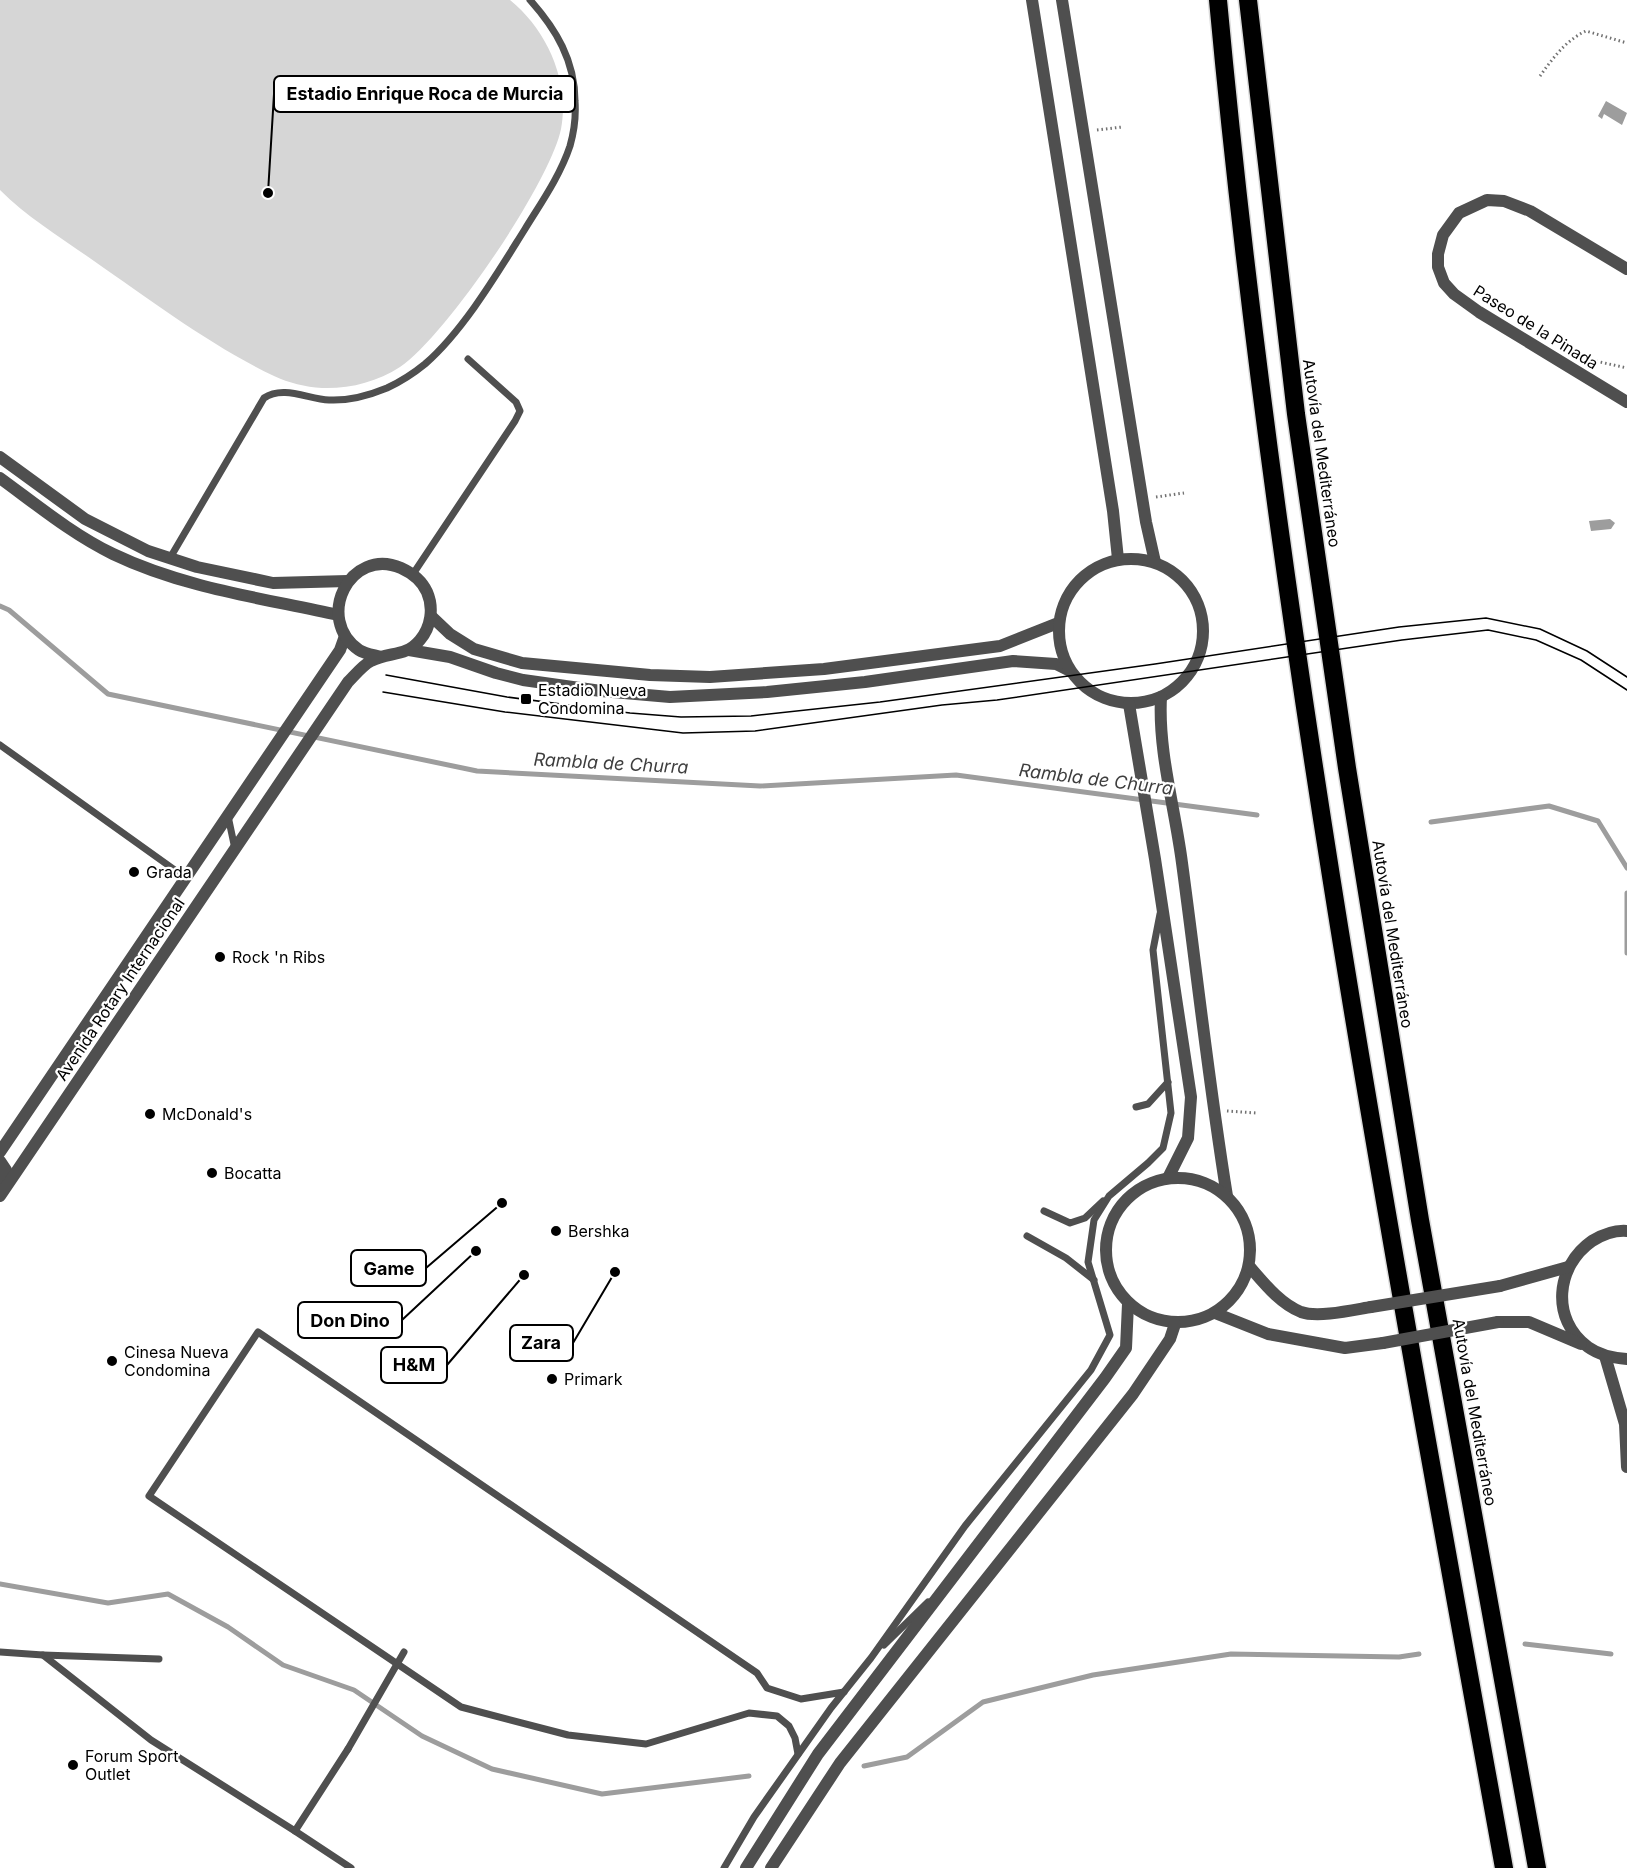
<svg xmlns="http://www.w3.org/2000/svg" width="1627" height="1868" viewBox="0 0 1627 1868" font-family="Inter,sans-serif">
<rect width="100%" height="100%" fill="#fff"/>
<path fill="#d6d6d6" d="M0,0H510C547,30 570,81 561,129C550,183 446,336 400,367C377,382 349,389 322,388C305,387 289,383 274,376C213,347 150,300 94,261C63,239 28,218 0,190Z"/>
<g fill="#9d9d9d">
<polygon points="1606,101 1627,113 1622,125 1604,114 1602,119 1598,116"/>
<polygon points="1610,519 1615,523 1611,529 1591,531 1589,521"/>
</g>
<g fill="none" stroke-linecap="round" stroke-linejoin="round">
<g stroke="#9d9d9d" stroke-width="5">
<polyline points="0,606 9,610 108,694 477,771 760,786 956,775 1257,815"/>
<polyline points="1431,822 1549,806 1598,821 1627,868"/>
<polyline points="1627,893 1627,953"/>
<polyline points="0,1584 108,1603 168,1594 228,1627 283,1665 354,1690 422,1736 492,1769 602,1794 749,1776"/>
<polyline points="1525,1644 1611,1654"/>
<polyline points="864,1766 907,1757 983,1702 1093,1675 1231,1654 1399,1657 1419,1654"/>
</g>
<defs>
<g id="motorway">
<path d="M1218,0C1276,628 1392,1248 1504,1868"/>
<polyline points="1248,0 1296,414 1347,768 1420,1220 1537,1868"/>
</g>
</defs>
<use href="#motorway" stroke="#dbdbdb" stroke-width="21"/>
<g stroke="#717171" stroke-width="3" stroke-dasharray="1.5 3" stroke-linecap="butt">
<path d="M1540,76C1553,58 1566,40 1586,31L1627,43"/>
<polyline points="1097,130 1122,127"/>
<polyline points="1589,363 1591,360 1627,368"/>
<polyline points="1156,497 1184,493"/>
<polyline points="1227,1111 1256,1113"/>
</g>
<g stroke="#4f4f4f" stroke-width="7">
<path d="M170,558L264,398C283,385 308,399 329,400C348,401 370,395 387,388C400,382 414,373 425,364C464,330 498,272 525,229C541,203 560,176 570,146C574,132 576,115 575,101C575,61 556,29 530,0"/>
<polyline points="413,574 515,421 520,411 516,402 468,359"/>
<polyline points="0,745 186,878"/>
<polyline points="228,816 235,849"/>
<polyline points="1136,1107 1148,1104 1168,1082"/>
<polyline points="1044,1211 1070,1223 1085,1218 1103,1201"/>
<polyline points="1027,1236 1066,1258 1094,1280"/>
<polyline points="884,1645 928,1602"/>
<polyline points="0,1652 43,1655 151,1740 295,1831 348,1749"/>
<polyline points="43,1655 159,1659"/>
<polyline points="798,1754 795,1738 789,1726 777,1716 749,1713 646,1744 568,1735 461,1707 149,1496 258,1332 757,1673 767,1688 801,1699 844,1692"/>
<polyline points="295,1831 351,1868"/>
<polyline points="724,1868 754,1817 831,1708 871,1658 965,1526 1091,1370 1110,1335 1088,1262 1094,1220 1109,1196 1148,1163 1163,1148 1171,1113 1153,950 1160,914"/>
</g>
<g stroke="#4f4f4f" stroke-width="12">
<polyline points="1627,269 1530,211 1504,201 1487,200 1459,213 1443,235 1438,254 1438,267 1444,283 1454,294 1479,312 1627,402"/>
<polyline points="0,457 85,519 148,551 197,567 273,583 348,581"/>
<path d="M0,478C37,505 72,534 113,554C184,588 262,598 338,615"/>
<polyline points="431,616 450,634 474,649 522,663 650,675 710,677 824,669 1000,646 1058,623"/>
<polyline points="409,650 450,657 496,673 523,680 601,691 670,697 767,692 865,682 1013,661 1056,664 1070,671"/>
<polyline points="0,1152 340,650 345,636"/>
<polyline points="0,1161 6,1170 0,1187"/>
<path d="M0,1196L348,682C355,675 363,665 371,661C389,651 405,658 420,640C431,627 434,608 427,592C422,581 412,573 401,568C350,546 314,619 359,650C365,654 374,655 381,657"/>
</g>
<g stroke="#4f4f4f" stroke-width="12">
<polyline points="1032,0 1113,511 1118,559"/>
<polyline points="1062,0 1146,522 1155,562"/>
<circle cx="1131" cy="631" r="72"/>
<path d="M1161,697C1158,752 1175,808 1182,863C1197,974 1209,1085 1227,1196"/>
<polyline points="1129,704 1155,859 1191,1097 1188,1138 1168,1178"/>
<circle cx="1178" cy="1250" r="72"/>
<path d="M1627,1231C1615,1230 1602,1235 1592,1241C1556,1266 1550,1319 1588,1347C1599,1355 1613,1358 1627,1359"/>
<path d="M1249,1266C1263,1282 1280,1304 1301,1312C1318,1318 1353,1310 1371,1307"/>
<polyline points="1500,1286 1568,1267"/>
<polyline points="1215,1313 1268,1334 1345,1348 1383,1343"/>
<polyline points="1498,1322 1529,1322 1581,1344"/>
<polyline points="1605,1356 1625,1424 1627,1467"/>
<polyline points="746,1868 818,1754 1105,1378 1126,1348 1128,1304"/>
<polyline points="771,1868 840,1763 1133,1394 1170,1339 1175,1324"/>
</g>
<use href="#motorway" stroke="#000" stroke-width="18"/>
<g stroke="#000" stroke-width="1.5">
<polyline points="386,675 507,697 630,713 681,717 751,716 880,702 1155,664 1399,627 1486,618 1540,629 1587,651 1627,677"/>
<polyline points="383,692 505,712 683,733 755,731 942,705 997,700 1402,640 1488,630 1536,640 1581,660 1627,690"/>
</g>
<polyline stroke="#4f4f4f" stroke-width="7" points="348,1749 404,1652"/>
<g stroke="#4f4f4f" stroke-width="12">
<polyline points="1371,1307 1500,1286"/>
<polyline points="1383,1343 1498,1322"/>
</g>
</g>
<g fill="#000" stroke="#fff" stroke-width="2">
<rect x="520" y="693" width="12" height="12" rx="3"/>
<circle cx="134" cy="872" r="6"/>
<circle cx="220" cy="957" r="6"/>
<circle cx="150" cy="1114" r="6"/>
<circle cx="212" cy="1173" r="6"/>
<circle cx="556" cy="1231" r="6"/>
<circle cx="112" cy="1361" r="6"/>
<circle cx="552" cy="1379" r="6"/>
<circle cx="73" cy="1765" r="6"/>
</g>
<g text-anchor="middle" dominant-baseline="central" stroke-width="4.5" stroke-linejoin="round" paint-order="stroke">
<g font-size="16" fill="#000" stroke="#fff">
<text transform="translate(1536 327) rotate(32)">Paseo de la Pinada</text>
<text transform="translate(1322 453) rotate(82)">Autovía del Mediterráneo</text>
<text transform="translate(1393 934) rotate(81)">Autovía del Mediterráneo</text>
<text transform="translate(120 989) rotate(-56)">Avenida Rotary Internacional</text>
<text transform="translate(1475 1412) rotate(80)">Autovía del Mediterráneo</text>
</g>
<g font-size="16" fill="#000" stroke="#fff" text-anchor="start">
<text x="538" y="690">Estadio Nueva<tspan x="538" dy="18">Condomina</tspan></text>
<text x="146" y="872">Grada</text>
<text x="232" y="957">Rock 'n Ribs</text>
<text x="162" y="1114">McDonald's</text>
<text x="224" y="1173">Bocatta</text>
<text x="568" y="1231">Bershka</text>
<text x="124" y="1352">Cinesa Nueva<tspan x="124" dy="18">Condomina</tspan></text>
<text x="564" y="1379">Primark</text>
<text x="85" y="1756">Forum Sport<tspan x="85" dy="18">Outlet</tspan></text>
</g>
<g font-size="18" font-style="italic" fill="#3e3e3e" stroke="#fff">
<text transform="translate(611 763) rotate(3)">Rambla de Churra</text>
<text transform="translate(1096 779) rotate(7)">Rambla de Churra</text>
</g>
</g>
<path fill="none" stroke="#000" stroke-width="2" d="M268 193L274 94M502 1203L426 1268M476 1251L402 1320M615 1272L573 1343M524 1275L447 1365"/>
<g fill="#000" stroke="#fff" stroke-width="2">
<circle cx="268" cy="193" r="6"/>
<circle cx="502" cy="1203" r="6"/>
<circle cx="476" cy="1251" r="6"/>
<circle cx="615" cy="1272" r="6"/>
<circle cx="524" cy="1275" r="6"/>
</g>
<g fill="#fff" stroke="#000" stroke-width="2">
<rect x="274" y="76" width="301" height="36" rx="6"/>
<rect x="351" y="1250" width="75" height="36" rx="6"/>
<rect x="298" y="1302" width="104" height="36" rx="6"/>
<rect x="510" y="1325" width="63" height="36" rx="6"/>
<rect x="381" y="1347" width="66" height="36" rx="6"/>
</g>
<g font-size="18" text-anchor="middle" font-weight="bold" fill="#000">
<text x="425" y="100">Estadio Enrique Roca de Murcia</text>
<text x="389" y="1275">Game</text>
<text x="350" y="1327">Don Dino</text>
<text x="541" y="1349">Zara</text>
<text x="414" y="1371">H&amp;M</text>
</g>
</svg>
